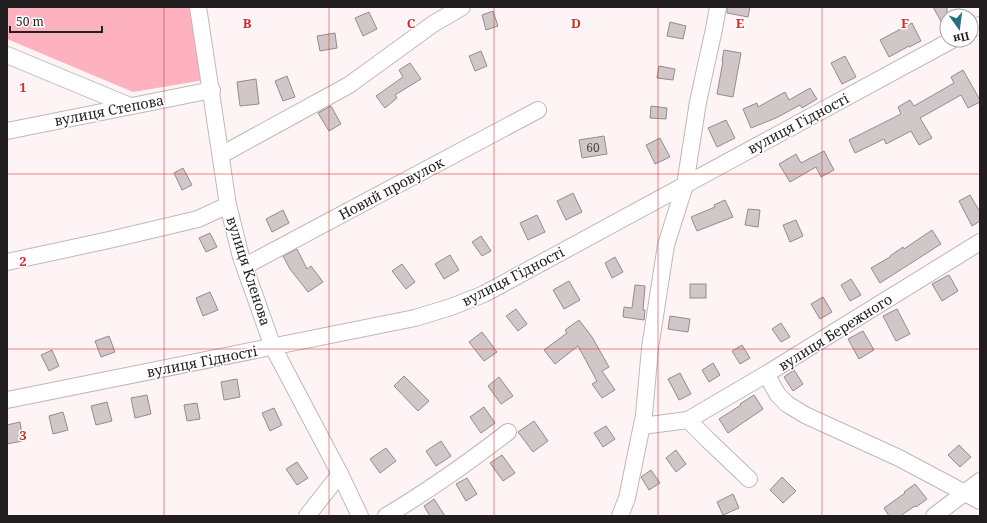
<svg xmlns="http://www.w3.org/2000/svg" width="987" height="523" viewBox="0 0 987 523" font-family="'Noto Serif',serif">
<rect width="100%" height="100%" fill="#fef4f5"/>
<polygon fill="#feb2c0" points="7,7 198,7 210,79 133,92 7,39"/>
<g fill="#d1c7c8" stroke="#948b8c">
<polygon points="727,7 750,7 748,17 727,13"/>
<polygon points="933,7 947,7 947,32"/>
<polygon points="493,11 498,26 486,30 482,15"/>
<polygon points="369,12 377,29 363,36 355,18"/>
<polygon points="670,22 686,26 683,39 667,36"/>
<polygon points="912,23 921,41 909,47 909,46 889,57 880,40"/>
<polygon points="335,33 337,48 320,51 317,36"/>
<polygon points="724,50 741,53 733,97 717,94 723,61 722,61"/>
<polygon points="481,51 487,66 475,71 469,56"/>
<polygon points="845,56 856,77 842,84 831,63"/>
<polygon points="410,63 421,79 395,95 397,98 385,108 376,96 403,77 399,70"/>
<polygon points="659,66 675,69 673,80 657,78"/>
<polygon points="963,70 980,100 980,102 968,108 961,95 920,118 932,138 919,145 911,131 886,144 884,139 855,153 849,140 901,114 898,107 910,100 914,106 954,83 951,77"/>
<polygon points="287,76 295,97 283,101 275,81"/>
<polygon points="256,79 259,104 240,106 237,82"/>
<polygon points="810,88 817,99 802,108 800,105 776,118 751,128 743,109 757,103 758,107 785,92 789,100"/>
<polygon points="331,106 341,124 329,131 318,113"/>
<polygon points="651,106 667,108 666,119 650,118"/>
<polygon points="726,120 735,138 717,147 708,128"/>
<polygon points="604,136 607,154 582,158 579,140"/>
<polygon points="660,138 670,157 655,164 646,145"/>
<polygon points="824,151 834,170 821,177 816,167 790,182 779,164 796,154 801,163"/>
<polygon points="183,168 192,185 182,190 174,173"/>
<polygon points="573,193 582,212 566,220 557,201"/>
<polygon points="970,195 980,212 980,221 972,226 959,201"/>
<polygon points="725,200 733,217 697,231 691,217 715,207 714,205"/>
<polygon points="748,209 760,210 758,227 745,225"/>
<polygon points="283,210 289,223 272,232 266,219"/>
<polygon points="537,215 545,232 528,240 520,223"/>
<polygon points="796,220 803,236 790,242 783,225"/>
<polygon points="932,230 941,244 880,283 871,268 890,257 890,256 903,247 904,249"/>
<polygon points="210,233 217,247 206,252 199,238"/>
<polygon points="481,236 491,251 482,256 472,242"/>
<polygon points="297,249 307,269 311,266 323,282 308,292 290,269 283,256"/>
<polygon points="450,255 459,270 444,279 435,264"/>
<polygon points="615,257 623,272 612,278 605,263"/>
<polygon points="402,264 415,282 406,289 392,271"/>
<polygon points="949,275 958,291 942,301 932,284"/>
<polygon points="851,279 861,295 850,301 841,285"/>
<polygon points="569,281 580,300 564,309 553,290"/>
<rect x="690" y="284" width="16" height="14"/>
<polygon points="635,285 645,286 643,310 645,310 644,320 623,317 624,307 632,308"/>
<polygon points="210,292 218,310 203,316 196,298"/>
<polygon points="823,297 832,312 820,319 811,304"/>
<polygon points="516,309 527,324 518,331 506,316"/>
<polygon points="897,309 910,334 896,341 883,316"/>
<polygon points="670,316 690,319 688,332 668,329"/>
<polygon points="579,320 592,337 609,367 602,371 615,390 602,398 592,384 597,381 578,346 555,364 544,350 567,333 565,330"/>
<polygon points="781,323 790,337 781,342 772,329"/>
<polygon points="863,331 874,350 859,359 848,339"/>
<polygon points="482,332 497,352 484,361 469,342"/>
<polygon points="109,336 115,352 101,357 95,341"/>
<polygon points="742,345 750,358 740,364 732,351"/>
<polygon points="52,350 59,366 49,371 41,355"/>
<polygon points="713,363 720,375 709,382 702,370"/>
<polygon points="794,370 803,384 793,391 784,377"/>
<polygon points="680,373 691,394 679,400 668,379"/>
<polygon points="404,376 429,401 418,411 394,386"/>
<polygon points="499,377 513,396 501,404 488,386"/>
<polygon points="237,379 240,397 224,400 221,382"/>
<polygon points="147,395 151,414 135,418 131,398"/>
<polygon points="754,395 763,409 728,433 719,419 741,405 740,404"/>
<polygon points="107,402 112,421 96,425 91,406"/>
<polygon points="197,403 200,419 187,421 184,405"/>
<polygon points="484,407 495,423 481,433 470,417"/>
<polygon points="274,408 282,425 270,431 262,413"/>
<polygon points="63,412 68,430 53,434 49,416"/>
<polygon points="534,421 548,441 533,452 518,432"/>
<polygon points="20,422 23,441 7,444 7,425"/>
<polygon points="606,426 615,439 603,447 594,433"/>
<polygon points="441,441 451,456 436,466 426,451"/>
<polygon points="959,445 971,457 960,467 948,455"/>
<polygon points="386,448 396,461 380,473 370,459"/>
<polygon points="676,450 686,464 676,472 666,458"/>
<polygon points="502,455 515,473 503,481 490,463"/>
<polygon points="297,462 308,478 297,485 286,469"/>
<polygon points="651,470 660,483 649,490 641,477"/>
<polygon points="782,477 796,491 783,503 770,490"/>
<polygon points="467,478 477,494 466,501 456,484"/>
<polygon points="915,484 927,499 916,507 915,506 900,516 889,516 884,508 905,493 904,492"/>
<polygon points="733,494 739,508 723,515 717,502"/>
<polygon points="434,499 445,516 430,516 424,506"/>
</g>
<g fill="none" stroke-linecap="round" stroke-linejoin="round">
<defs>
<g id="minor">
<polyline points="198,7 228,205 241,257 273,347 340,474 360,516"/>
<polyline points="971,30 980,25"/>
<polyline points="7,55 130,106"/>
<polyline points="7,131 212,90"/>
<polyline points="221,155 349,85 433,24 462,7"/>
<polyline points="7,262 109,240 198,219 228,205"/>
<polyline points="245,266 538,110"/>
<polyline points="766,374 778,395 787,404 805,415 899,458 980,501"/>
<polyline points="7,400 415,318 451,307 484,294 952,40"/>
<polyline points="688,420 707,439 749,479"/>
<polyline points="642,426 688,420 768,373 980,242"/>
<polyline points="307,516 340,474"/>
<path d="M386,516C428,491 469,462 508,432"/>
<polyline points="620,516 627,498 644,415 650,348 666,245 685,185 698,102 714,29 718,7"/>
<polyline points="934,516 980,481"/>
</g>
</defs>
<use href="#minor" stroke="#c1b7b9" stroke-width="18"/>
<use href="#minor" stroke="#fff" stroke-width="16"/>
</g>
<path fill="none" stroke="#d62828" stroke-width="1" stroke-opacity="0.55" d="M164,7V516M329,7V516M494,7V516M658,7V516M822,7V516M7,174H980M7,349H980"/>
<g text-anchor="middle" dominant-baseline="central" stroke-width="3" stroke-linejoin="round" paint-order="stroke">
<g font-size="12" fill="#4e4849">
<text x="593" y="147">60</text>
</g>
<g font-size="14" fill="#221e1f" stroke="#fff">
<text transform="translate(109 110) rotate(-11)">вулиця Степова</text>
<text transform="translate(798 123) rotate(-28)">вулиця Гідності</text>
<text transform="translate(391 188) rotate(-28)">Новий провулок</text>
<text transform="translate(249 271) rotate(72)">вулиця Кленова</text>
<text transform="translate(513 276) rotate(-27)">вулиця Гідності</text>
<text transform="translate(835 332) rotate(-32)">вулиця Бережного</text>
<text transform="translate(202 361) rotate(-11)">вулиця Гідності</text>
</g>
</g>
<g font-size="13" text-anchor="middle" font-weight="bold" fill="#d62828" stroke="#fff" stroke-width="3" stroke-linejoin="round" paint-order="stroke">
<text x="247" y="28">B</text>
<text x="411" y="28">C</text>
<text x="576" y="28">D</text>
<text x="740" y="28">E</text>
<text x="905" y="28">F</text>
<text x="23" y="92">1</text>
<text x="23" y="266">2</text>
<text x="23" y="440">3</text>
</g>
<rect width="987" height="523" fill="none" stroke="#221e1f" stroke-width="16"/>
<g transform="translate(959 28) rotate(166)"><circle r="19" fill="#ffffff" stroke="#a7a5a5"/>
<path d="M0-3L7 15L0 10L-7 15Z" fill="#2b6e7f"/>
<text y="-6" font-size="11" font-weight="bold" text-anchor="middle" fill="#221e1f">Пн</text>
</g>
<path d="M10 26v6h92v-6" fill="none" stroke="#221e1f" stroke-width="2"/>
<text x="16" y="26" font-size="12" fill="#221e1f" stroke="#ffffff" stroke-width="3" paint-order="stroke">50 m</text>
</svg>
